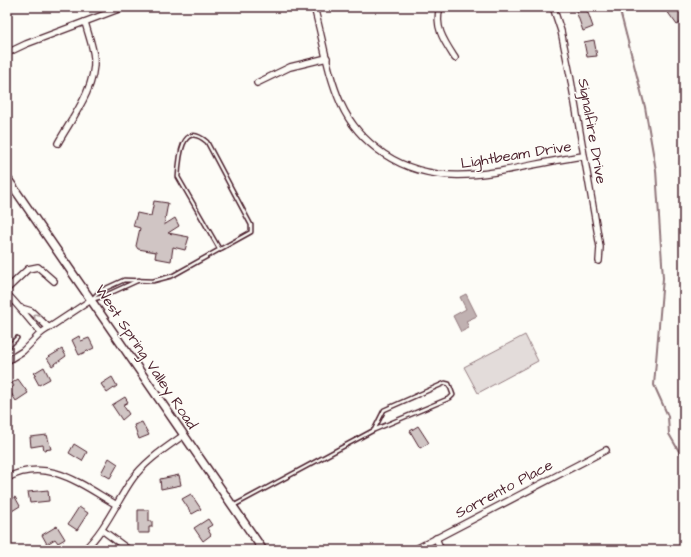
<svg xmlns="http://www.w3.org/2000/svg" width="691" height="557" viewBox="0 0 691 557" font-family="'Architects Daughter',sans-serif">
<rect width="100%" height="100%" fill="#fdfcf7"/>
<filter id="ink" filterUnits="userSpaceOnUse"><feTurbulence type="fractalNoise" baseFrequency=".025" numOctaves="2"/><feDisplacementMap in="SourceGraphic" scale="8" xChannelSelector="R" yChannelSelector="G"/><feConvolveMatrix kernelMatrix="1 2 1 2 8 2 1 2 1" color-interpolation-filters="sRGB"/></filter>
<g filter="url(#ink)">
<polygon fill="#e3dcda" stroke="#967e82" points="525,335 538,361 478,393 464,367"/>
<polygon fill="#c0b1b1" stroke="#91777b" points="466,294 477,316 466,321 469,328 461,332 453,316 466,309 460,297"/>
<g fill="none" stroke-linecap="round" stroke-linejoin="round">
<g stroke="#91777b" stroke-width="2">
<polyline points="619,7 645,107 656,170 663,278 654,385 668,416 669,434 684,460"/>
<polyline points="684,466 681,471 684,475"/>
</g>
</g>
<g fill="#d0c5c4" stroke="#4a1f2b">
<polygon points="579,7 586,7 593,27 583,31 575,8"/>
<polygon points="664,7 678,7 684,16 684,20 677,25"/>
<polygon points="594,40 597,56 587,57 584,42"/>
<polygon points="154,201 168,203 164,225 175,218 179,226 168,233 189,237 185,250 173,247 171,261 155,258 156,252 138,249 136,246 140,228 133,226 137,213 151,216"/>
<polygon points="79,336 81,341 89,338 94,348 79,355 72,340"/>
<polygon points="62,349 66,356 52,366 47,358"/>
<polygon points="44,367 50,379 39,385 34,376 36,375 34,373"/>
<polygon points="112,377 117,386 107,393 101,384"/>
<polygon points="18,379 28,393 16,401 9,390 14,386 12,383"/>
<polygon points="125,397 128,402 123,405 129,414 122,420 112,405"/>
<polygon points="142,422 149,435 139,439 134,425"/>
<polygon points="418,426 429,443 420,448 410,431"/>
<polygon points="47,435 51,449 44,450 43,445 31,447 30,437"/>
<polygon points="74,444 87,452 82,461 69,453"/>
<polygon points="109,458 118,464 110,478 101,473"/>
<polygon points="179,475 181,485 161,489 160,479"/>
<polygon points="48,490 49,501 30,503 28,492"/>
<polygon points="191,494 201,509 192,514 182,499"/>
<polygon points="15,497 20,506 7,514 7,502"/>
<polygon points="79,507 88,513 77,530 68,524"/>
<polygon points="138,510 149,510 149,521 152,521 152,527 149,527 149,533 138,533"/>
<polygon points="208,519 212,525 207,528 211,535 203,541 194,528"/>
<polygon points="57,526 65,539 58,543 55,539 47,544 42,535"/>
</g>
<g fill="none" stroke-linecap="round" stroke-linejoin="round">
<defs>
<g id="service">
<path d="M91,300L100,291L124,280L153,281L172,276L251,232V225L207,142C181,119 179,160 178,177L220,250"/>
<polyline points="91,300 104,296 139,280"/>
<polyline points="7,348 17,338"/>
<polyline points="233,506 374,430 450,398 453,395 449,384 445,383 384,410 374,430"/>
</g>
<g id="minor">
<path d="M314,7C323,39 327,73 341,104C350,124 365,141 384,154C447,196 516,164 584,156"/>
<path d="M440,7C434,27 444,41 455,58"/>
<polyline points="553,7 561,31 570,75 600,247 599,261"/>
<polyline points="7,53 26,44 124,7"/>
<polyline points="257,83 290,67 327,58"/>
<path d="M58,143C72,118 96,88 94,58C93,46 88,34 85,22"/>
<polyline points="7,289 28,269 38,267 54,281"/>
<path d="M7,294C20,307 29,320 41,333"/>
<polyline points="21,308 31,311 49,328"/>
<polyline points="7,361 23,351 41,333 91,300"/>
<path d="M7,478C47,456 82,485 117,505"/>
<polyline points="102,530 129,550"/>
<polyline points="436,538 441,550"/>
<path d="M84,550C105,530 115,505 131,481C144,462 164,449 184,435"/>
<polyline points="414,550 606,450"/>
</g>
<polyline id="tertiary" points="7,178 263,550"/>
</defs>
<use href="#service" stroke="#4a1f2b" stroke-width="5.5"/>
<use href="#minor" stroke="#4a1f2b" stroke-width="8"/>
<use href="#tertiary" stroke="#4a1f2b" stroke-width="10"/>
<use href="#service" stroke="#fdfcf7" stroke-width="2.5"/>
<use href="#minor" stroke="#fdfcf7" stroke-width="5.5"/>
<use href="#tertiary" stroke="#fdfcf7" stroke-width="7"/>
</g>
<defs><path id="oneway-chevron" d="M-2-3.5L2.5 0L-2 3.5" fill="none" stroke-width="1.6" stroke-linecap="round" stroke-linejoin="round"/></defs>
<use stroke="#ac999b" href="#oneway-chevron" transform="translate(36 316) rotate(-136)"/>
</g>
<g text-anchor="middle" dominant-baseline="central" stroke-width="3" stroke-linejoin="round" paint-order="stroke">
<g font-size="15" fill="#4a1f2b" stroke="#fdfcf7">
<text transform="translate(592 131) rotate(80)">Signalfire Drive</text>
<text transform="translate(516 155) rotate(-9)">Lightbeam Drive</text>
<text transform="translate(146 357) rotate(56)">West Spring Valley Road</text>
<text transform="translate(504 489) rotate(-28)">Sorrento Place</text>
</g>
</g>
<rect width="691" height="557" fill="none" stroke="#fdfcf7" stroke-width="24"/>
<rect x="12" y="12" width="667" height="533" fill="none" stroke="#4a1f2b" stroke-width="1.5" filter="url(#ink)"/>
</svg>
